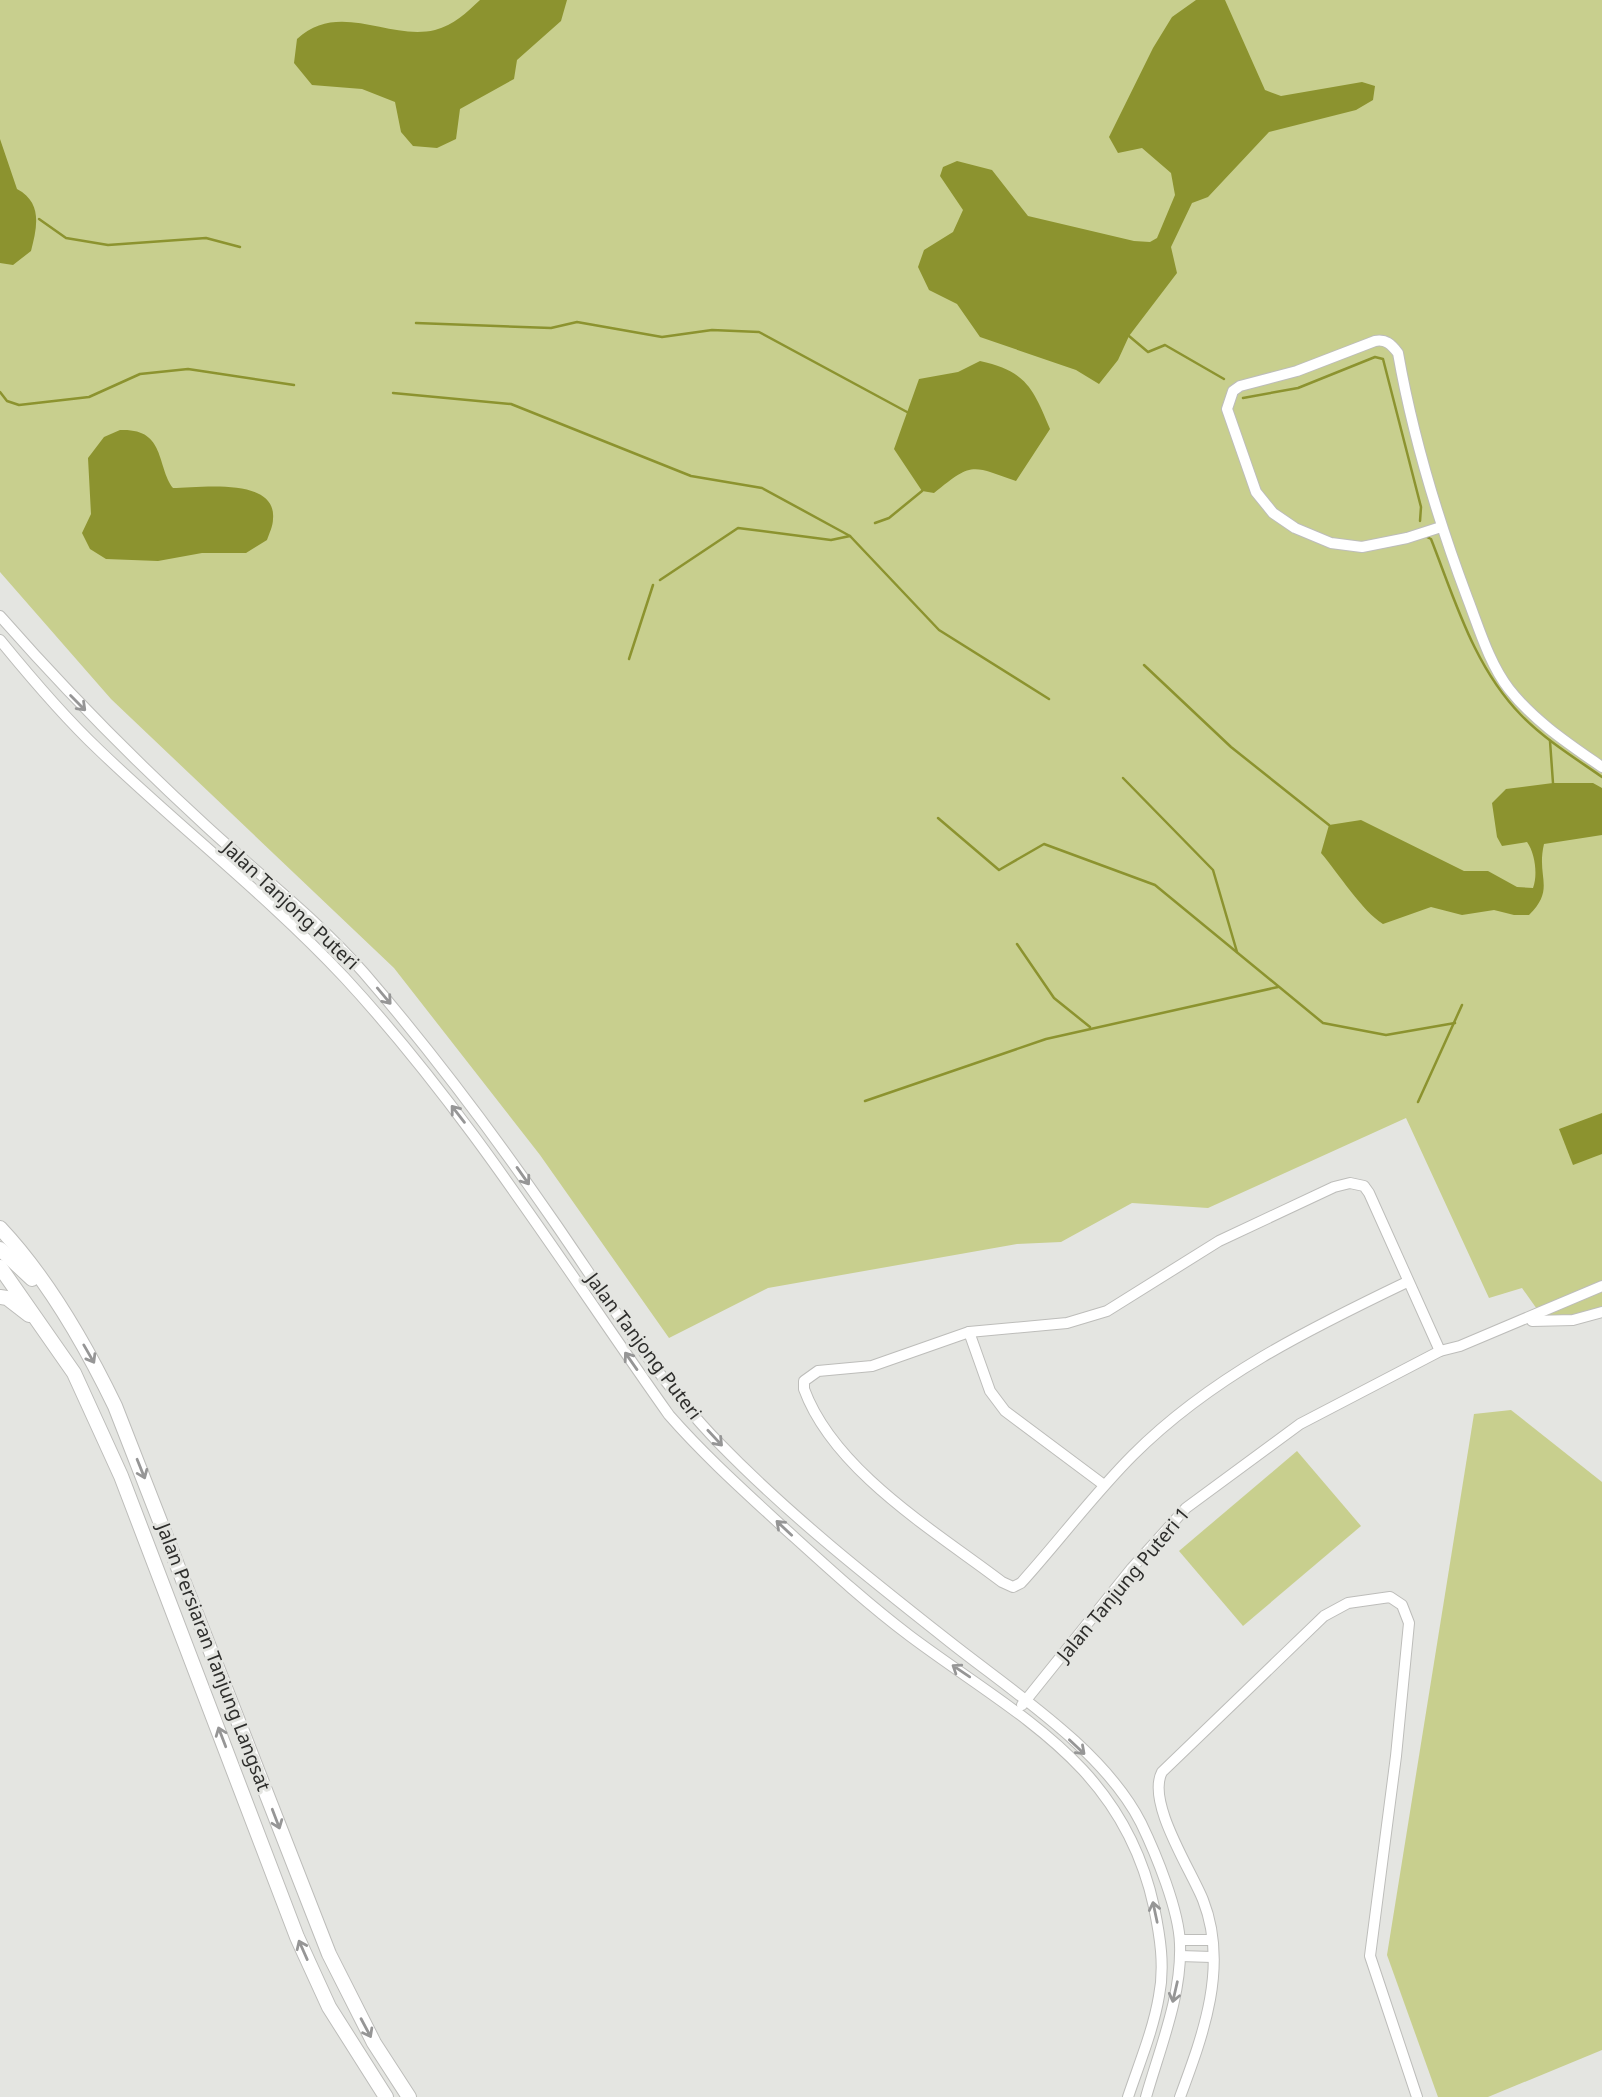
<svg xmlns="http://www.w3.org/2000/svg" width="1602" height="2097" viewBox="0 0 1602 2097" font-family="'Noto Sans',sans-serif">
<rect width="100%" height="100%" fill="#e4e5e1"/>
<g fill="#c8cf8e">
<polygon points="0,0 1602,0 1602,1312 1544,1319 1522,1288 1489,1298 1406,1118 1208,1208 1132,1203 1061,1242 1017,1244 768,1288 669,1338 540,1155 394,968 111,699 0,572"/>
<polygon points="1511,1410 1602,1482 1602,2050 1488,2097 1438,2097 1387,1955 1474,1414"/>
<polygon points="1297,1451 1361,1526 1243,1626 1179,1551"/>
</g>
<g fill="#8c932f">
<path d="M480,0H567L561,21L517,60L514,79L460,109L456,139L437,148L413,146L401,132L395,102L362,89L312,85L294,63L297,39C339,0 389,41 435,30C454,25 466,13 480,0Z"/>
<polygon points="1196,0 1225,0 1265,90 1281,96 1362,82 1375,86 1373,100 1356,110 1269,132 1208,197 1192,203 1171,247 1177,273 1129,336 1118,360 1099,384 1076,370 980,337 957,304 929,290 918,267 924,250 953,232 963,210 940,176 943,167 957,161 992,170 1028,216 1134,241 1150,242 1157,238 1175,195 1171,173 1142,148 1118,153 1109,137 1153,48 1172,17"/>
<path d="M0,139L17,189C43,203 37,227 31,251L13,265L0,263Z"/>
<path d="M980,361C1026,371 1033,388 1050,429L1016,481C971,465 972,462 934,493L922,491L894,449L919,379L958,372Z"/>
<path d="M120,430C166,428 156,465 173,488C198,488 277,476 273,519C273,526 269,534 267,540L246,553H202L158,561L106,559L90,549L82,533L91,514L88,458L104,437Z"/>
<path d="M1553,783H1593L1602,788V835L1544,844C1536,878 1556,888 1529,915H1514L1494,910L1462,915L1431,907L1383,924C1362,911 1339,874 1321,853L1329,825L1361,820L1464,871H1488L1517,887L1533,888C1538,875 1535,853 1527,842L1502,846L1497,837L1492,803L1506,789Z"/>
<polygon points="1602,1113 1602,1154 1573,1165 1559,1129"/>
</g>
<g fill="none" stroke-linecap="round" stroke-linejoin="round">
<g stroke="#8c932f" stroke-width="2.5">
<polyline points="39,219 66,238 108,245 206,238 240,247"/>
<polyline points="416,323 551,328 577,322 662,337 712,330 759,332 907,412"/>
<polyline points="1129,336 1148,352 1165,345 1224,379"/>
<polyline points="0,392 7,401 19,405 89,397 140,374 188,369 294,385"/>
<polyline points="393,393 511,404 691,476 762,488 850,536 939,630 1049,699"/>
<polyline points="1243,398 1298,388 1375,357 1383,359 1421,507 1420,521"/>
<polyline points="875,523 889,518 922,491"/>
<path d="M1427,537L1431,539C1455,600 1474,667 1521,715C1544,739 1575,758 1602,777"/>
<polyline points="660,580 738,528 831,540 850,536"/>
<polyline points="629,659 653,585"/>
<polyline points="1144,665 1231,747 1329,825"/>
<polyline points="1550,741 1553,783"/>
<polyline points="1123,778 1213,870 1237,952"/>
<polyline points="938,818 999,870 1044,844 1155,885 1323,1023 1386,1035 1455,1023"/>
<polyline points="1017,944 1054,998 1090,1027"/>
<polyline points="865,1101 1046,1039 1278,987"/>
<polyline points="1418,1102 1462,1005"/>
</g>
<defs>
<g id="minor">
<path d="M1441,527L1407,538L1362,547L1331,543L1295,528L1273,513L1256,492L1227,409L1233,391L1240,386L1297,371L1375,341C1386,339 1391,344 1398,353C1413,438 1437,517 1467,597C1479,628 1489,663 1509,689C1534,721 1569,744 1602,767"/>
<path d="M0,616C65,690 133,759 206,826C259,875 317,919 364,973C433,1053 495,1136 555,1223C606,1297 656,1378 719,1443C790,1516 870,1579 950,1642C1013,1692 1104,1750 1141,1823C1156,1854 1179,1910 1180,1944C1182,1995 1160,2048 1146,2097"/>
<path d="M0,640C31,678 63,716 99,750C179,827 268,896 344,977C468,1111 564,1267 669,1415C704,1455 743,1490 782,1526C824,1564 865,1602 910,1636C1017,1716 1123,1764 1154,1907C1160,1936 1165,1966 1159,1996C1153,2031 1139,2064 1128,2097"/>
<path d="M1407,1282C1309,1329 1211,1377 1133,1455C1093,1495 1059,1541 1021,1583L1013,1587L1002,1582C935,1531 834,1471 804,1389V1381L818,1371L872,1366L969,1332L1067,1323L1107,1311L1219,1241L1334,1187L1350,1183L1364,1186L1369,1193L1440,1351"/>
<polyline points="1532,1321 1573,1320 1602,1312"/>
<polyline points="969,1332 990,1391 1005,1411 1104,1485"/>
<polyline points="1022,1705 1132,1568 1186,1508 1300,1424 1440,1351 1460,1346 1602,1286"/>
<polyline points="1180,1940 1212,1940"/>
<polyline points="1180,1956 1212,1957"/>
<path d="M1180,2097C1203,2035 1229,1966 1203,1900C1191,1870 1146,1802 1162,1772L1324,1616L1348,1603L1390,1597L1402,1605L1409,1623L1396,1756L1370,1956L1417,2097"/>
</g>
<g id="major">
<path d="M0,1228C48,1279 85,1344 115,1406L329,1954L374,2043L409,2097"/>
<polyline points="0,1249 32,1279"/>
<polyline points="0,1267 74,1373 121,1476 297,1937 329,2007 386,2097"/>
<polyline points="0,1297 7,1298 29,1315"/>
</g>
</defs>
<use href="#minor" stroke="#bdbdba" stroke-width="12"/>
<use href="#major" stroke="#bdbdba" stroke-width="16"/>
<use href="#minor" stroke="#fff" stroke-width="10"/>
<use href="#major" stroke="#fff" stroke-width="14"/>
</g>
<defs><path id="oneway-shaft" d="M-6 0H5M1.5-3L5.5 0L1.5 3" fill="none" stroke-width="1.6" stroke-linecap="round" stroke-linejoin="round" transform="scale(1.75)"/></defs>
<g stroke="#969696">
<use href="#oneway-shaft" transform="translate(78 703) rotate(45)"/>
<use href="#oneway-shaft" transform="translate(384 996) rotate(50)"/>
<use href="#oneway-shaft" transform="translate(458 1114) rotate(-128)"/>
<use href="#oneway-shaft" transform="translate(523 1176) rotate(55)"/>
<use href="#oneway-shaft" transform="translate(89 1354) rotate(60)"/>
<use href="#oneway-shaft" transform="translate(631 1361) rotate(-125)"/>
<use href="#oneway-shaft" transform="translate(715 1438) rotate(47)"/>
<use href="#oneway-shaft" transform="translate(141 1469) rotate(68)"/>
<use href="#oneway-shaft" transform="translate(784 1528) rotate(-137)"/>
<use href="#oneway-shaft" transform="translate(961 1671) rotate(-146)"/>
<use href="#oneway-shaft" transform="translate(222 1737) rotate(-111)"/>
<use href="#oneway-shaft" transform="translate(1077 1747) rotate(43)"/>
<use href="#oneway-shaft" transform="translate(276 1819) rotate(69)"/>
<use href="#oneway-shaft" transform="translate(1155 1912) rotate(-102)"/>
<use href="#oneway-shaft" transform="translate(303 1950) rotate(-114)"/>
<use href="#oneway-shaft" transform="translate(1175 1992) rotate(103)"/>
<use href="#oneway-shaft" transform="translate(366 2028) rotate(62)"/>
</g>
<g text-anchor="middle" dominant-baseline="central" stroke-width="6" stroke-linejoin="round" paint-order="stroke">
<g font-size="19" fill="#2e2e2c" stroke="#e4e5e1">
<text transform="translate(291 905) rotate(43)">Jalan Tanjong Puteri</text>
<text transform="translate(644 1346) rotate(53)">Jalan Tanjong Puteri</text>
<text transform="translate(1123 1584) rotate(-50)">Jalan Tanjung Puteri 1</text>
<text transform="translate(214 1657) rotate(69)">Jalan Persiaran Tanjung Langsat</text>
</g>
</g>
</svg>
